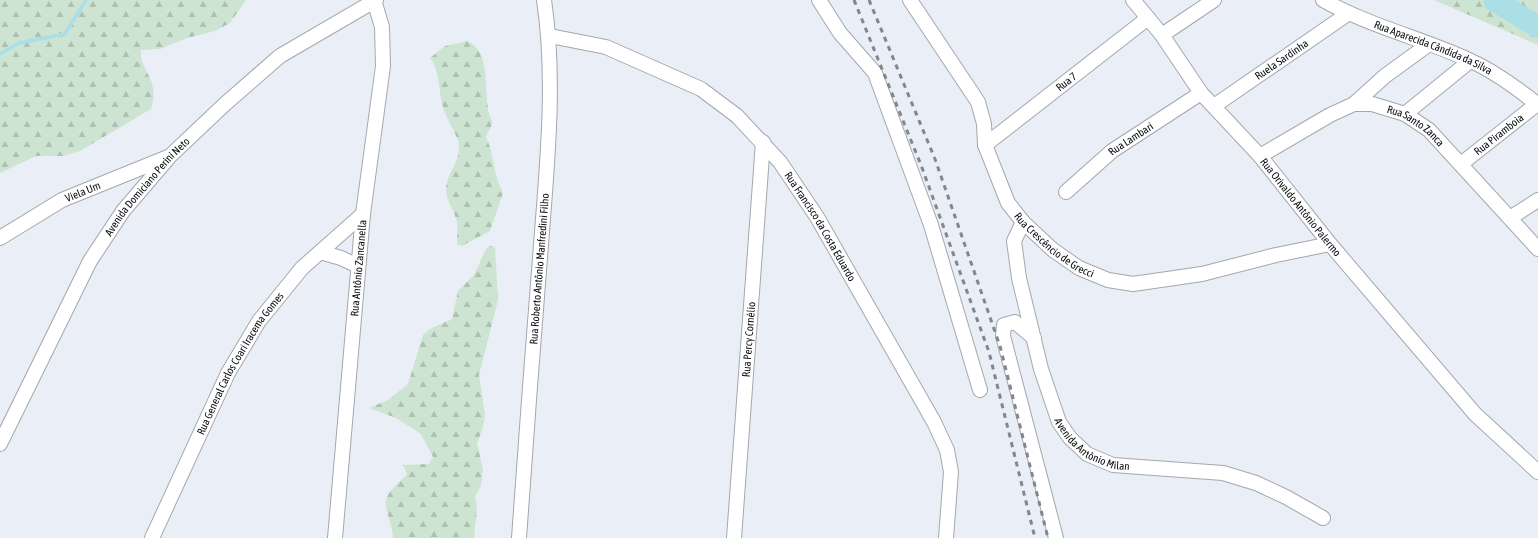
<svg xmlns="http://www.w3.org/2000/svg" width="1538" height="538" viewBox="0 0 1538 538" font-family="'Asap Condensed',sans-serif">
<defs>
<pattern id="forest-firs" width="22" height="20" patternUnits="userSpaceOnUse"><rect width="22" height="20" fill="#cce4d1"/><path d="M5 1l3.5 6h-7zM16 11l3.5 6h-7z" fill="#aec2b2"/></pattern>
</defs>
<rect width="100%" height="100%" fill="#eaeff7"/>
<g fill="url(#forest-firs)">
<path d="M0,0H246L230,23L215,31L187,38L160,49L141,50C139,72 161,78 151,109L80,151L63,156H36L0,173Z"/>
<polygon points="1434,0 1538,0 1538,45"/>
<path d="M467,41C491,50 484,89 488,108C488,113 492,118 492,123C492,127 487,133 486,137C495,156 493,175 503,193L490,231L462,246L457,244C457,237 458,229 457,223C455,211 447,203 446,191C446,174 459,164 459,147C460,138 447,121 444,110C438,94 441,72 430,58L445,46Z"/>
<path d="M490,246L495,247L498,300L479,375L485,414L483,427L477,444L483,469L481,486L475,496L477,509L474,538H393C393,526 385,512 386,501C387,491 401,481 407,474L403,465L429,464L433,457L421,434L396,418L369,408L388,400L408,384L423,335L430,329L452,319L458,291L474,275L486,249Z"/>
</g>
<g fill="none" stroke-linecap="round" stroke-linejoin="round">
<polyline stroke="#aadfe8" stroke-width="3.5" points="0,54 19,43 65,34 86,0"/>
<polyline stroke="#aadfe8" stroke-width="22" points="1494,0 1538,27"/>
<defs>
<g id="minor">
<polyline points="819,0 840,33 875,73 931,225 980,390"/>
<path id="s1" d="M910,0L978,102L984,124L985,145L1008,203L1023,222L1053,250L1079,268L1108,280L1133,284L1202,274L1276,255L1330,244"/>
<path id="s2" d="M1133,0L1162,35L1201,93L1260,156L1330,244L1475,414L1538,472"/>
<path id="s3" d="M1323,0C1369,26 1421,38 1469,60C1494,71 1517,88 1538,105"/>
<polyline points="1162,35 1214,0"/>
<path id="s4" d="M550,36L606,47L701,89L737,116L780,162L817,217L934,422L947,450L951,472L946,538"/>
<polyline points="1354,104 1385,76 1429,44"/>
<path id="s5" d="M1214,106L1349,13"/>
<polyline points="1405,114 1470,61"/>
<path id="s6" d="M985,145L1148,18"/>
<path id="s7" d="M1260,156L1330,115L1354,104H1372L1405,114L1429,130L1538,249"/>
<path id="s8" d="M1461,164L1537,104"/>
<path id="s9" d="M1066,192L1112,151L1201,93"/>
<polyline points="1510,218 1538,200"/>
<path id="s10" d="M1023,222L1014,241L1019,278L1041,369L1059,422L1070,438L1087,454L1113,465L1223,473L1256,483L1286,497L1323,518"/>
<path id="s11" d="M0,238L62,200L168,157"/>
<polyline points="320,252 341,258 358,266"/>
<polyline points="1034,338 1015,322 1004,325 1003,336 1056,538"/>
<path id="s12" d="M0,444L90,261L123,211L170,156L225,104L280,56L376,0"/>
<path id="s13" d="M152,538L228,373L259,321L302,268L363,214"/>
<path id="s14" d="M335,538L363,214L383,66L382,27L374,0"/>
<path id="s15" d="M519,538C526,440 533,343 541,245C547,164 556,80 544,0"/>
<path id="s16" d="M734,538L763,142"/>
</g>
</defs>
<use href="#minor" stroke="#a3a7af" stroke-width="16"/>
<use href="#minor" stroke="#fff" stroke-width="14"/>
<g stroke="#83868c" stroke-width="3" stroke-dasharray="5 5" stroke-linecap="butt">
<polyline points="854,0 921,165 989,352 1035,538"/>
<polyline points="869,0 935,159 1000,346 1048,538"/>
</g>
</g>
<g text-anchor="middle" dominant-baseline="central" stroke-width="4" stroke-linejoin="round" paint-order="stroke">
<g font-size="11" fill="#0a0b0e" stroke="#fbfcfd">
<text stroke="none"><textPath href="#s3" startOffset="120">Rua Aparecida Cândida da Silva</textPath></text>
<text stroke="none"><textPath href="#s5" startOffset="82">Ruela Sardinha</textPath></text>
<text stroke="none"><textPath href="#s6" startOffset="103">Rua 7</textPath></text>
<text stroke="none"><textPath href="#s7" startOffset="175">Rua Santo Zanca</textPath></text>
<text stroke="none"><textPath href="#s8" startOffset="48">Rua Piramboia</textPath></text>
<text stroke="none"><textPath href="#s9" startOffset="84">Rua Lambari</textPath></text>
<text stroke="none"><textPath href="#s12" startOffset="298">Avenida Domiciano Perini Neto</textPath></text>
<text stroke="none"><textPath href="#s11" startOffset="95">Viela Um</textPath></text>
<text stroke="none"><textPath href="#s2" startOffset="267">Rua Orivaldo Antônio Palermo</textPath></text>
<text stroke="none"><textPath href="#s4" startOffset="345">Rua Francisco da Costa Eduardo</textPath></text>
<text stroke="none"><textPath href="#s1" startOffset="292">Rua Crescêncio de Grecci</textPath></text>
<text stroke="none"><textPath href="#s14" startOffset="271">Rua Antônio Zancanella</textPath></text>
<text stroke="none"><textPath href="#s15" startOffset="270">Rua Roberto Antônio Manfredini Filho</textPath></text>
<text stroke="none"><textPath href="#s16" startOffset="199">Rua Percy Cornélio</textPath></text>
<text stroke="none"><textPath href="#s13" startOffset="196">Rua General Carlos Coari Iracema Gomes</textPath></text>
<text stroke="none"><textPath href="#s10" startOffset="250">Avenida Antônio Milan</textPath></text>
</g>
</g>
</svg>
